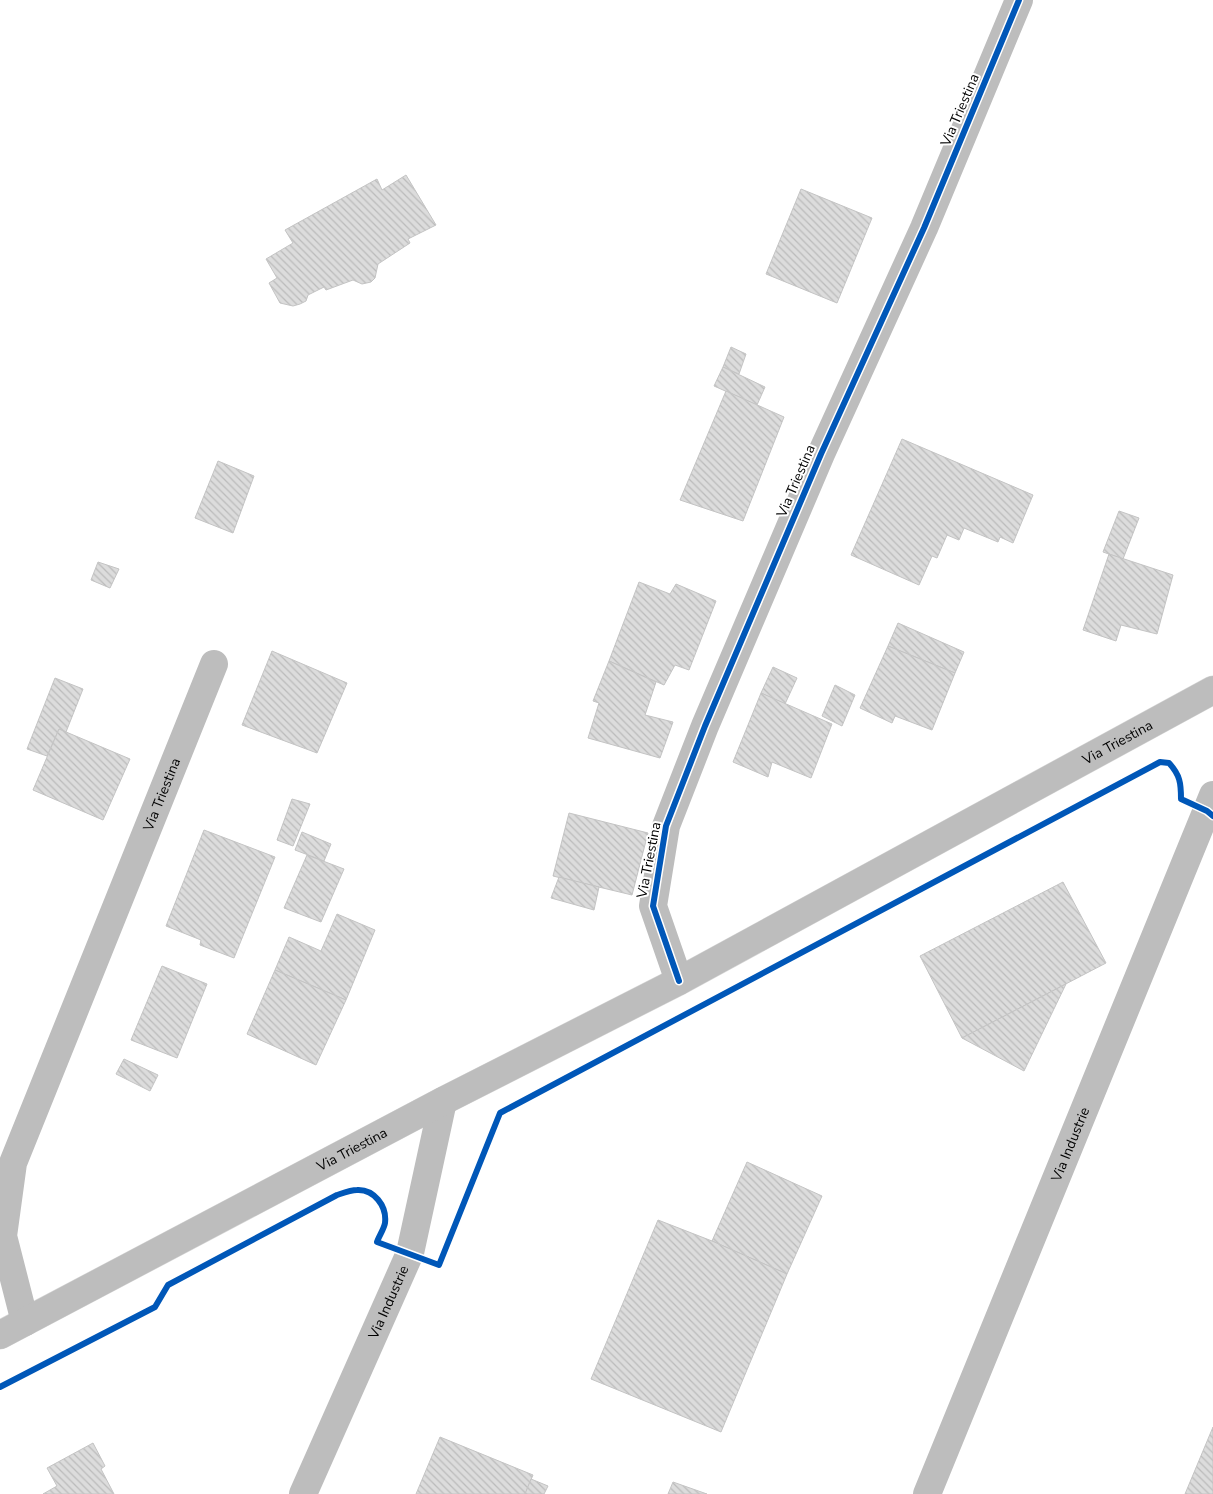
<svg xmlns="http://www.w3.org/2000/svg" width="1213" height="1494" viewBox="0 0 1213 1494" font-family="'Nunito Sans',sans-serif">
<defs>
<pattern id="building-back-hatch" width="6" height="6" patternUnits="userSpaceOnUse" patternTransform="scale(1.25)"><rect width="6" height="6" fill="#dcdcdc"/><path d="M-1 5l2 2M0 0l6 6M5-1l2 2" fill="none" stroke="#bbb"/></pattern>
</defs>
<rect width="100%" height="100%" fill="#fff"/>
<g fill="url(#building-back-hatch)" stroke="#c4c4c4">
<polygon points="406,175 436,225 408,239 410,243 378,264 375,278 371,282 362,284 353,280 326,290 324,287 308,295 306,301 300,304 293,306 280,303 269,283 277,278 266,259 293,243 285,230 377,179 382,190"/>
<polygon points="801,189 872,218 837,303 766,274"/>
<polygon points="731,347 746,354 739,374 723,367"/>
<polygon points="723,367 765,387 757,405 714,386"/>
<polygon points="726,391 784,417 743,521 680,500"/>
<polygon points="902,439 1033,495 1013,543 1000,537 998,542 964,528 959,540 947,535 937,558 932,556 919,585 851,555"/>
<polygon points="218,461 254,476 233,533 195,518"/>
<polygon points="1119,511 1139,518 1123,559 1103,552"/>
<polygon points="1109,554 1173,575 1157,634 1121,625 1116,641 1083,630"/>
<polygon points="98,562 119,569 110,588 91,580"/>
<polygon points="639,582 670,594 676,584 716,601 689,670 675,665 664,685 609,661"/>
<polygon points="898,623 964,652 955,673 888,646"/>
<polygon points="888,646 955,673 932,730 895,716 892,723 860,708"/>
<polygon points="272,651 347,683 317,753 242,725"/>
<polygon points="609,661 656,682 645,715 673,722 660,758 588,738 599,703 593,701"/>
<polygon points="773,667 797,678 785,704 761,693"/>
<polygon points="55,678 83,689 66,732 59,729 47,756 27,749"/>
<polygon points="835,685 855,695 842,726 822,716"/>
<polygon points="761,693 832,724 811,778 772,762 768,777 733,762"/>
<polygon points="59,729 130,759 103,820 33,790"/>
<polygon points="292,799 310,804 293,846 277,840"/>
<polygon points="569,813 648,833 632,895 553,876"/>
<polygon points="204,830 275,857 234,958 200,945 201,940 166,926"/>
<polygon points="302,832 331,844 324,861 295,850"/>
<polygon points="307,855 344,869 321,922 284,908"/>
<polygon points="559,877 599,887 594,910 551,898"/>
<polygon points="1063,882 1106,963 962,1038 920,956"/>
<polygon points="337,914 375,930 346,1000 275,970 289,937 321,951"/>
<polygon points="162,966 207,984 177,1058 131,1040"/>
<polygon points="275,970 346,1000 316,1065 247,1034"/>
<polygon points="1066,984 1024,1071 962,1038"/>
<polygon points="124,1059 158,1075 150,1091 116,1074"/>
<polygon points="747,1162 822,1196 787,1274 712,1241"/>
<polygon points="658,1220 712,1241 787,1274 721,1432 591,1379"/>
<polygon points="1213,1427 1213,1494 1185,1494"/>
<polygon points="440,1437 533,1475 525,1494 416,1494"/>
<polygon points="93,1443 105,1466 101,1469 114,1494 43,1494 57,1486 47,1468"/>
<polygon points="531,1479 548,1486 544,1494 525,1494"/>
<polygon points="673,1482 707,1494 668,1494"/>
</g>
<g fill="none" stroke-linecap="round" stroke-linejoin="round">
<defs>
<g id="major">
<path id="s4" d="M0,1335L443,1101L679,981L1213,690"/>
</g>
</defs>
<use href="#major" stroke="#dbdbdb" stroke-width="29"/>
<g stroke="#bdbdbd" stroke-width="28">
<polyline points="679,981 653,906 666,826 705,726 821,454 924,228 1019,0"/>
<path id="s1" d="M25,1322L3,1236L13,1163L214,664"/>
<path id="s2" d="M303,1494L410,1253L443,1101"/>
<path id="s3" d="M927,1494L1213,795"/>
</g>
<use href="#major" stroke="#bdbdbd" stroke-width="28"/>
<defs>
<g id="cycleway">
<polyline points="679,981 653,906 666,826 705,726 821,454 924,228 1019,0"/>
<path d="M0,1387L155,1307L168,1285L337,1195C343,1193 351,1190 357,1190C374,1189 387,1206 385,1223C384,1229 379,1236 377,1242L439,1265L500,1113L1160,762L1169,763C1180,775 1181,783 1181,799L1207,811L1213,816"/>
</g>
</defs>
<use href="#cycleway" stroke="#fff" stroke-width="9"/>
<use href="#cycleway" stroke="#0057b8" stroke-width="6"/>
</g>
<g text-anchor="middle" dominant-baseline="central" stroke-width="4" stroke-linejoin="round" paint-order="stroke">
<g font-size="14" fill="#000" stroke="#fff">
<text transform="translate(960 110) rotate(-67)">Via Triestina</text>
<text transform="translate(796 481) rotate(-67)">Via Triestina</text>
<text stroke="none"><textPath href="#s4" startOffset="1265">Via Triestina</textPath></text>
<text stroke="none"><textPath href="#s1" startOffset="560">Via Triestina</textPath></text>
<text transform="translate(649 860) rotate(-79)">Via Triestina</text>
<text stroke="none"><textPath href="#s3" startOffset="378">Via Industrie</textPath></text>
<text stroke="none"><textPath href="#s4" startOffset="398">Via Triestina</textPath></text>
<text stroke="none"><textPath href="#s2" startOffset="210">Via Industrie</textPath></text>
</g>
</g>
</svg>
